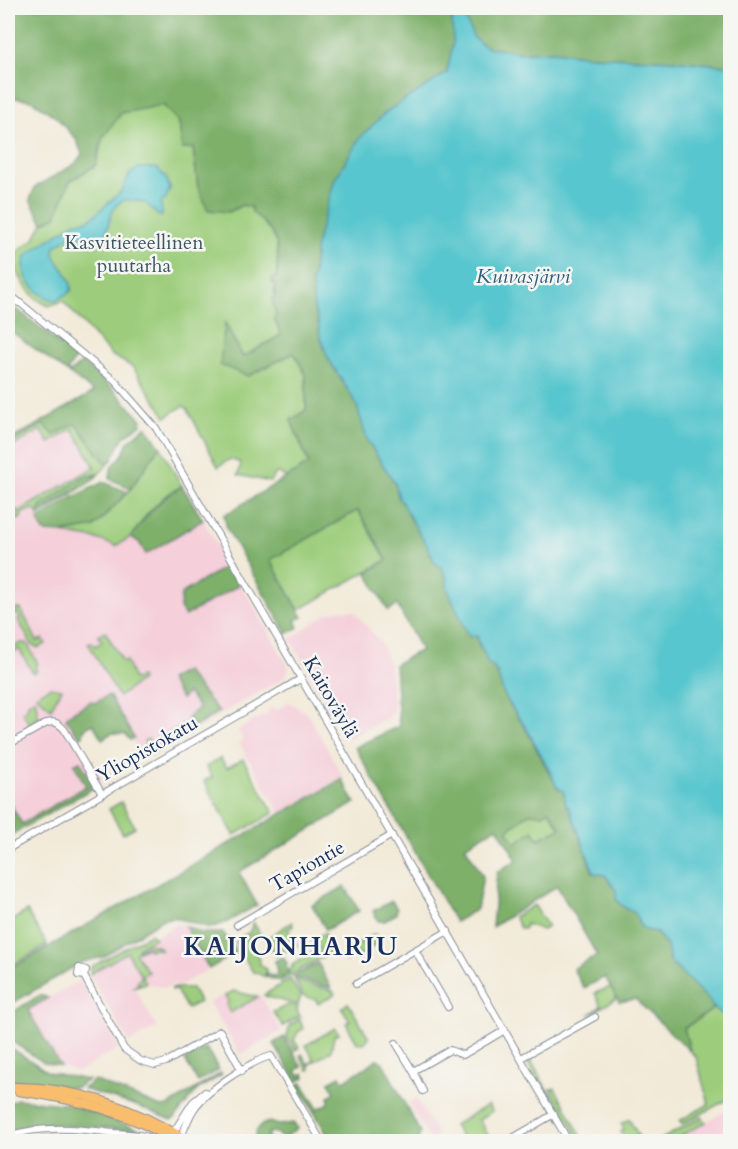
<svg xmlns="http://www.w3.org/2000/svg" width="738" height="1149" viewBox="0 0 738 1149" font-family="Cardo,serif">
<rect width="100%" height="100%" fill="#f6f6f2"/>
<filter id="ink" filterUnits="userSpaceOnUse"><feTurbulence type="fractalNoise" baseFrequency=".0167" numOctaves="2"/><feDisplacementMap in="SourceGraphic" scale="12" xChannelSelector="R" yChannelSelector="G"/><feConvolveMatrix kernelMatrix="1 2 1 2 8 2 1 2 1" color-interpolation-filters="sRGB"/></filter>
<filter id="wash" filterUnits="userSpaceOnUse"><feTurbulence type="fractalNoise" baseFrequency=".008" numOctaves="4" result="noise"/><feDisplacementMap in="SourceGraphic" scale="24" xChannelSelector="R" yChannelSelector="G"/><feGaussianBlur stdDeviation="1.35" result="paint"/><feColorMatrix in="noise" values="0 0 0 0 0 0 0 0 0 0 0 0 0 0 0 0 0 1.4 0 .05"/><feComposite in="paint" operator="in"/></filter>
<g filter="url(#wash)">
<rect width="100%" height="100%" fill="#f2ead8"/>
<g fill="#f5cfda">
<polygon points="42,429 73,429 96,467 32,504 41,518 38,521 50,534 80,535 97,539 116,546 131,537 139,542 146,554 203,520 289,667 284,678 143,758 111,702 71,725 103,781 8,835 8,449"/>
<polygon points="340,610 354,611 381,643 389,663 394,709 392,714 388,718 349,738 345,734 290,639 326,614"/>
<polygon points="289,702 308,714 343,777 280,813 239,743 243,740 238,730 269,712 268,710 272,707 275,711"/>
<polygon points="177,924 185,926 209,969 179,986 173,984 165,988 146,983 135,989 157,1027 129,1043 91,977 92,973"/>
<polygon points="80,980 119,1048 78,1072 60,1066 27,1010"/>
<polygon points="223,995 234,997 240,1007 261,996 281,1031 240,1055 209,1003"/>
<polygon points="416,1098 438,1135 430,1140 409,1103"/>
<polygon points="730,1108 730,1141 672,1142 706,1122"/>
</g>
<g fill="#9dcd7b" stroke="#5c7e6c" stroke-width="1.5">
<path d="M163,105L179,122L182,149L193,148L198,187L229,212L242,205L252,207V212C280,236 279,244 276,279L272,283L276,284L274,291L277,316L274,318L281,335L243,357L226,325L248,376L294,353L306,375V410L291,420L309,465L287,478L277,472L270,482L238,475L241,463L230,459L218,467L187,408L183,406L166,417L133,367L111,355L63,301L49,306C26,296 22,279 10,258L34,239L43,223L56,216L70,181L96,165L102,139L121,113Z"/>
<polygon points="74,424 78,426 104,461 106,463 112,460 93,480 39,516 34,509 22,513 21,518 17,520 15,517 8,521 8,518 15,514 13,510 16,509 18,512 95,467 73,429 49,443 41,430 8,449 8,444 40,426 44,425 54,434"/>
<polygon points="160,446 182,486 165,496 147,514 131,537 116,546 97,539 61,533 94,527 128,492"/>
<polygon points="358,510 387,560 299,610 269,560"/>
<polygon points="17,608 18,610 21,609 37,641 43,639 46,644 38,648 32,645 18,620 20,618 17,613 12,615 10,612"/>
<polygon points="105,631 123,662 126,661 134,680 140,677 141,680 119,697 88,643 91,642 95,646 102,642 98,635"/>
<polygon points="21,643 27,643 38,664 35,666 37,671 33,673 19,649 11,654 10,652 11,648"/>
<polygon points="50,687 62,689 51,708 36,695"/>
<polygon points="35,698 39,718 29,724 22,711 27,709 28,703"/>
<polygon points="182,723 189,732 152,754 144,741 148,739 151,744 183,726"/>
<polygon points="220,758 227,768 243,759 274,813 234,835 204,781 212,777 206,767"/>
<polygon points="121,802 135,827 123,834 109,809"/>
<polygon points="549,810 561,828 539,839 533,831 516,843 507,831 529,813 543,814"/>
<polygon points="534,905 548,927 543,930 526,924 524,929 520,928 514,917"/>
<polygon points="27,911 47,945 8,968 8,923"/>
<polygon points="253,922 260,934 257,936 255,934 248,938 251,947 256,951 260,964 266,969 265,977 252,971 236,943 237,939 250,932"/>
<polygon points="292,922 293,926 288,930 297,945 276,956 266,939"/>
<polygon points="324,933 333,951 281,981 284,975 289,973 288,970 293,967 292,965 314,952 316,954 320,952 320,948 315,947 312,940"/>
<path d="M150,934L155,938L138,948V950C147,946 155,940 161,950L154,948L149,950L147,947L135,953L148,972L142,976L146,983L133,987L139,983L137,981L142,977L127,952L90,974L91,967Z"/>
<polygon points="375,934 380,942 367,950 368,953 363,954 361,957 359,953 346,961 344,951"/>
<polygon points="290,979 301,996 298,1005 265,996 264,995"/>
<polygon points="295,980 333,991 335,994 318,1004 316,1000 303,996"/>
<polygon points="611,987 617,998 589,1015 601,1006 595,993"/>
<polygon points="172,988 192,988 199,1002 187,1009 176,990 172,990"/>
<polygon points="233,991 258,997 230,1013 227,1007 228,1001 225,996"/>
<polygon points="348,1003 369,1038 363,1044 361,1042 357,1043 346,1023 350,1021 342,1008"/>
<polygon points="288,1005 298,1007 297,1011 300,1016 283,1026 273,1012"/>
<polygon points="715,1008 730,1021 730,1098 683,1124 679,1121 709,1104 696,1057 690,1051 684,1028"/>
<polygon points="300,1019 303,1029 298,1032 294,1040 299,1048 295,1050 287,1037 290,1025"/>
<polygon points="335,1028 339,1034 334,1036 331,1051 309,1065 310,1069 308,1070 300,1056 302,1054 308,1064 314,1060 306,1045"/>
<polygon points="530,1059 563,1117 560,1120 528,1064"/>
<polygon points="555,1088 581,1135 578,1137 550,1089"/>
<polygon points="488,1105 492,1111 479,1120 489,1137 480,1141 463,1141 454,1125"/>
<polygon points="702,1117 706,1122 672,1141 658,1141"/>
<polygon points="629,1119 639,1136 626,1141 620,1132 624,1129 621,1124"/>
</g>
<g fill="#7eb06b" stroke="#4c7064" stroke-width="1.5" fill-rule="evenodd">
<path d="M8,8H427L437,15L442,13L446,8H452L453,43L447,73L386,112L342,166L341,172L335,179L314,309L318,321L320,336L328,358L356,403L367,440L395,483L399,498L422,538L426,542L430,554L442,568L447,579V587L466,631L477,636L479,646L497,673L502,689L510,705L524,726L557,787L564,792L566,806L569,807L593,873L605,875L616,890V899L622,906L635,913L639,924L645,930L656,932L667,946L670,962L711,1001L715,1008L684,1028L690,1051L635,999L619,1002L605,977L584,988L573,969L597,955L557,886L492,927L497,872L517,860L497,827L465,846L483,876L477,909L455,922L355,747L399,726L395,664L421,650L397,605L388,611L367,573L387,560L358,510L270,560L303,617L295,620L299,627L287,634L227,529L224,515L309,464L291,420L306,410V375L294,353L248,376L220,365L225,323L243,357L281,335L274,318L276,316L272,299L275,297L276,284L272,283V278H277C279,243 280,236 252,212L251,207L242,205L229,212L208,210L198,187L193,148L182,149L179,122L163,105L121,113L102,139L96,165L70,181L56,216L43,223L30,200L35,187L75,164L82,154L76,139L57,118L31,100L8,97ZM549,810L561,828L539,839L533,830L516,843L507,831L529,813L543,814Z"/>
<polygon points="464,8 730,8 730,66 671,60 591,56 552,51 522,53 486,47 474,38 461,9"/>
<polygon points="8,308 18,310 74,355 75,359 67,371 70,373 82,362 112,388 142,420 141,424 123,438 112,460 106,463 104,461 78,426 74,424 54,435 44,425 40,426 8,444 8,441 94,392 8,329"/>
<polygon points="146,426 160,446 131,488 110,479 111,468 123,454 127,443"/>
<polygon points="97,474 93,480 39,513 40,507 83,477"/>
<polygon points="103,482 128,492 94,527 61,533 44,532 38,521 41,518 68,500"/>
<path d="M182,486L203,520L146,554L139,542L131,537C147,515 158,500 182,486Z"/>
<polygon points="226,566 239,585 185,616 180,608 181,594"/>
<polygon points="185,671 219,712 195,727 187,718 199,708 188,693 181,699 169,680"/>
<polygon points="109,695 134,738 130,740 125,734 112,733 102,739 93,724 84,729 83,736 80,737 66,719 68,715 91,701 95,703"/>
<polygon points="80,761 95,787 8,837 8,831 14,827 8,815 8,800 22,824 86,786 74,764"/>
<polygon points="342,779 355,803 239,872 257,905 227,922 210,928 173,917 161,920 103,957 82,962 8,1006 8,970"/>
<polygon points="345,886 359,911 326,930 312,905"/>
<polygon points="392,901 397,909 396,914 385,921 378,921 373,911"/>
<polygon points="185,926 201,933 223,933 232,944 236,953 209,969"/>
<polygon points="283,957 287,963 286,968 289,973 284,975 280,981 265,977 267,973 268,975 275,976 277,974 275,961"/>
<polygon points="318,963 331,988 293,977 317,963"/>
<polygon points="40,995 48,998 28,1010 60,1066 43,1062 8,1039 8,1015"/>
<polygon points="284,1037 302,1067 296,1071 299,1076 304,1073 305,1077 296,1082 274,1044 275,1042"/>
<polygon points="8,1046 48,1072 88,1080 75,1088 8,1080"/>
<polygon points="206,1048 219,1070 198,1082 185,1060"/>
<polygon points="378,1059 383,1063 420,1132 418,1141 331,1141 298,1085 302,1083 318,1109 329,1103 329,1096 335,1092 329,1082 340,1076 344,1081"/>
<polygon points="221,1073 222,1075 198,1089 175,1118 171,1120 137,1106 83,1089 94,1080 161,1107 168,1106"/>
<path d="M17,1099L72,1105L146,1132C100,1128 53,1121 8,1131V1104Z"/>
<path d="M269,1122L279,1125L293,1123L298,1128L283,1139L276,1133L270,1132L267,1136L271,1141H253C256,1131 258,1125 269,1122Z"/>
<polygon points="38,1133 132,1138 131,1142 41,1141"/>
</g>
<g fill="#58c6ce" stroke="#3a7a96" stroke-width="1.5">
<path d="M452,8H461L474,38L486,47L522,53L552,51L591,56L671,60L730,66V1021L712,1006L710,1001L670,962L667,946L656,932L645,930L639,924L635,913L622,906L616,899V890L605,875L594,873L569,807L566,806L564,792L557,787C548,767 537,747 526,728C518,716 509,705 503,692C499,682 499,668 488,664C486,654 479,647 477,636L470,637L466,631L447,587V579L442,568L435,563L426,543L422,538L399,498L395,483L367,440L356,403L328,358L320,336L318,321L314,309L312,284L316,245L335,179L359,139L386,112L447,73L453,43Z"/>
<path d="M139,168H157L167,179L170,189L166,198L161,202L162,216L157,215C151,206 145,201 134,200C108,197 112,223 104,237C98,238 97,241 91,240C85,239 80,234 73,236C68,237 64,241 60,243C40,255 75,271 71,291L56,301C37,297 15,273 28,254L74,223L90,219L121,192L130,174Z"/>
</g>
</g>
<g filter="url(#ink)">
<g fill="none" stroke-linecap="round" stroke-linejoin="round">
<defs>
<g id="minor">
<polyline points="8,293 114,380 156,428 569,1142"/>
<polyline points="8,299 19,303"/>
<path d="M8,745L47,723C55,721 58,723 64,729L102,794"/>
<polyline points="8,849 302,678"/>
<polyline points="237,925 392,835"/>
<polyline points="415,950 448,1007"/>
<polyline points="84,976 86,970 79,968 78,975 84,976 124,1049 141,1061 155,1065 166,1062 220,1031 242,1071"/>
<polyline points="356,984 448,931"/>
<polyline points="396,1043 413,1071 450,1050 463,1055 505,1030"/>
<polyline points="521,1058 595,1017"/>
<polyline points="413,1071 423,1091"/>
<path d="M8,1136C43,1125 78,1129 114,1133C130,1134 146,1134 160,1142"/>
<polyline points="171,1136 193,1102 205,1092"/>
<path d="M180,1139C185,1129 188,1118 194,1109C207,1090 249,1062 271,1056L322,1142"/>
<polyline points="511,1139 554,1114"/>
</g>
<g id="major">
<path d="M8,1087C74,1085 134,1107 190,1142"/>
<path d="M18,1091C75,1099 128,1112 177,1142"/>
</g>
</defs>
<use href="#minor" stroke="#868c9b" stroke-width="8"/>
<use href="#major" stroke="#868c9b" stroke-width="10"/>
<use href="#minor" stroke="#fff" stroke-width="6"/>
<use href="#major" stroke="#f9be6d" stroke-width="8"/>
</g>
</g>
<g text-anchor="middle" dominant-baseline="central" stroke-width="5" stroke-linejoin="round" paint-order="stroke">
<g font-size="20" fill="#3c5665" stroke="#f6f6f2">
<text x="134" y="242">Kasvitieteellinen<tspan x="134" dy="23">puutarha</tspan></text>
</g>
<g font-size="20" fill="#1b2f5e" stroke="#f6f6f2">
<text transform="translate(331 697) rotate(60)">Kaitoväylä</text>
<text transform="translate(147 749) rotate(-30)">Yliopistokatu</text>
<text transform="translate(307 866) rotate(-30)">Tapiontie</text>
</g>
<g font-size="21" font-style="italic" fill="#2d5c80" stroke="#f6f6f2">
<text x="523" y="276">Kuivasjärvi</text>
</g>
<g font-size="26" font-weight="bold" letter-spacing="1.5" fill="#1b2f5e" stroke="#f6f6f2">
<text x="291" y="946">KAIJONHARJU</text>
</g>
</g>
<rect width="738" height="1149" fill="none" stroke="#f6f6f2" stroke-width="30"/>
</svg>
